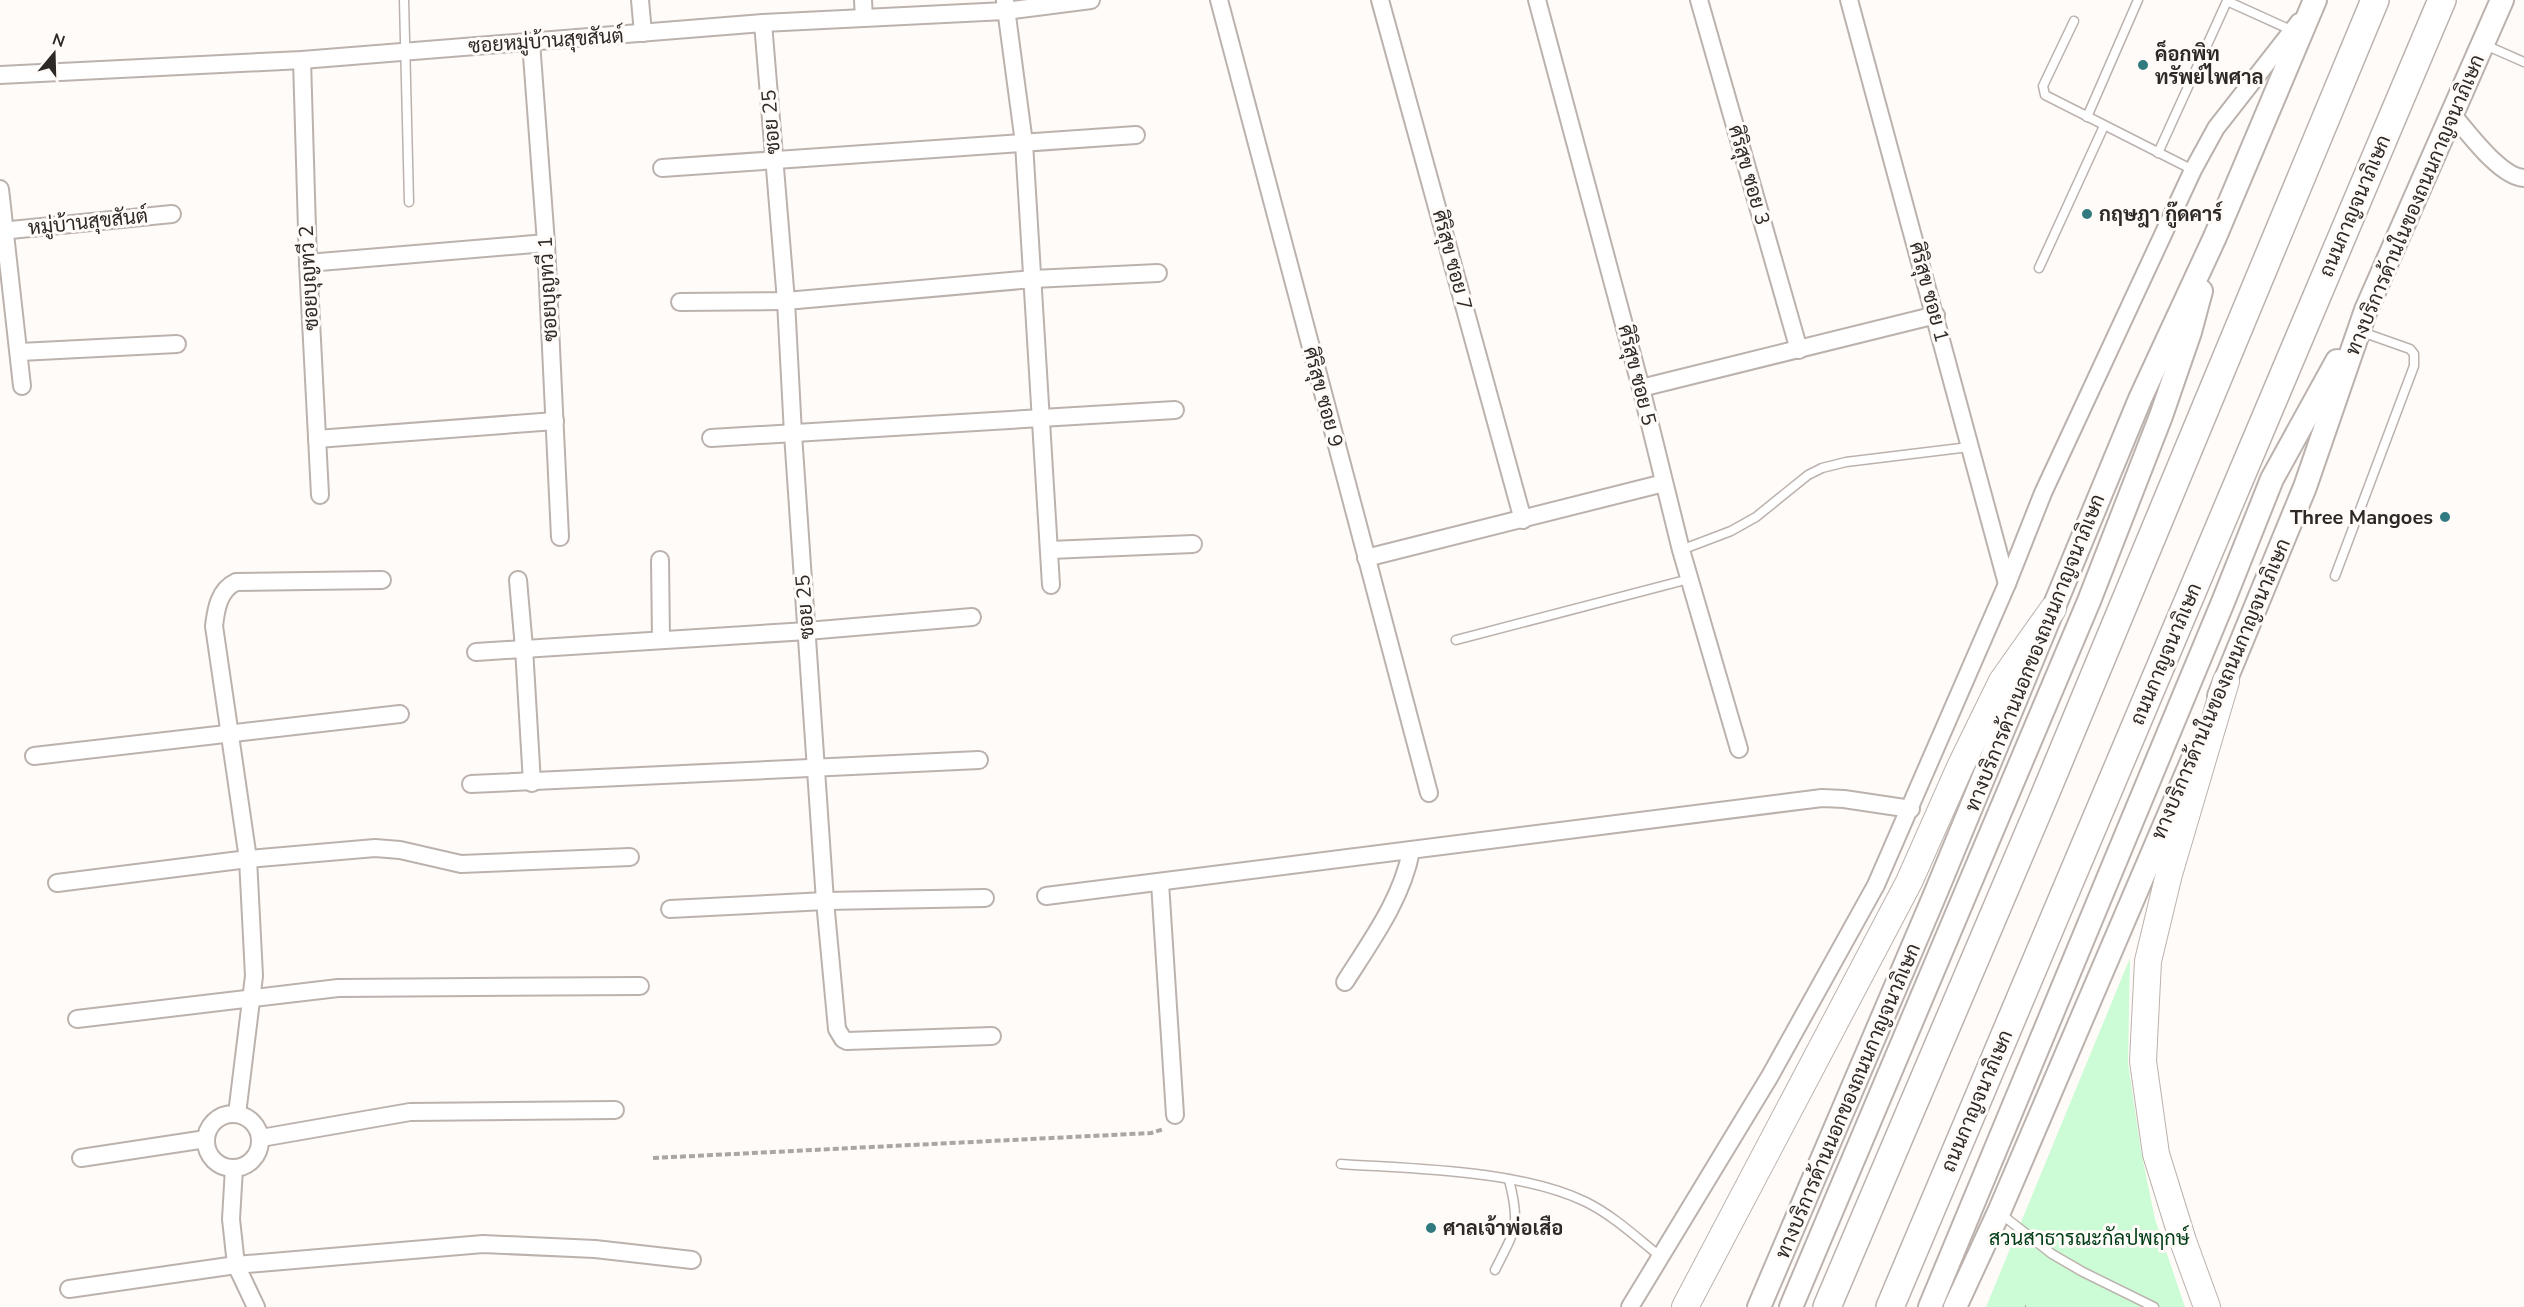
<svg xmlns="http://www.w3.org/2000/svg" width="2524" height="1307" viewBox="0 0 2524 1307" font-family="'Nunito Sans',Sarabun,sans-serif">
<rect width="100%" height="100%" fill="#fffbf8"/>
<polygon fill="#ccfcd5" points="2130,958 2128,1063 2141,1151 2155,1219 2185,1307 1986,1307"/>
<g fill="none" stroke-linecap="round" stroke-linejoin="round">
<defs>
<g id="service">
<polyline points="404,0 409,202"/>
<polyline points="2074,21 2043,86 2045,95 2193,170"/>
<polyline points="2483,44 2524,62"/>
<polyline points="2087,117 2138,0"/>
<polyline points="2158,153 2227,1 2293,31"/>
<polyline points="2039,268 2104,126"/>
<polyline points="1681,550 1731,531 1756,517 1808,475 1822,468 1846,462 1969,447"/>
<polyline points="2335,576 2414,366 2414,354 2410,349 2359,331"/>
<polyline points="1456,640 1689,579"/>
<path d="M1341,1164C1415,1169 1520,1170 1586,1202C1614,1216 1637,1238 1661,1257"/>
<polyline points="2001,1214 2052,1254 2083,1272 2154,1307"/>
<path d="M1495,1270C1515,1230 1521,1226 1509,1180"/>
</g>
<g id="minor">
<polyline points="640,0 643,33"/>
<polyline points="863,0 864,18"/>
<polyline points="1219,0 1429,793"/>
<polyline points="1380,0 1523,520"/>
<polyline points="1537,0 1641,388 1681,550 1739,749"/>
<polyline points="1699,0 1799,350"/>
<polyline points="1849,0 2007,584"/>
<polyline points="1005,1 1024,143 1051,585"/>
<polyline points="763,23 786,301 793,434 825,901 837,1029 843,1039 847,1041 992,1036"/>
<polyline points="531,42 546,243 560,537"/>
<polyline points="302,60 308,263 320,495"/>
<polyline points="0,75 302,60 763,23 1005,11 1091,0"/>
<path d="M2452,114C2468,132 2500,177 2524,178"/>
<polyline points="662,168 1136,135"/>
<polyline points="0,189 22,386"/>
<polyline points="0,231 172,214"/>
<polyline points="308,263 546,243"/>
<polyline points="680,302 786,301 1033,279 1158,273"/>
<polyline points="20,352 177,344"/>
<polyline points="1641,388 1936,315"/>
<polyline points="711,438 1175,410"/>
<polyline points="317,439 555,421"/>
<polyline points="1050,550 1193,544"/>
<polyline points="1366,558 1664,483"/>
<polyline points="660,560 661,639"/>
<polyline points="518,580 524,648 532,783"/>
<polyline points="476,652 807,631 972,617"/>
<polyline points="34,756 400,714"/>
<polyline points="471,784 979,760"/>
<polyline points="57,883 248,859 375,848 400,850 461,864 630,857"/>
<polyline points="1160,883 1175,1115"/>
<polyline points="1046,896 1822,798 1844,799 1911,809"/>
<polyline points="670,909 825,901 985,898"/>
<path d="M1345,982C1371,941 1402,899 1411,851"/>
<polyline points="77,1019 338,988 640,986"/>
<path d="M237,1114L254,976L248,859L214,626C216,609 219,590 236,582L382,580"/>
<circle cx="233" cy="1141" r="27"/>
<polyline points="261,1138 410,1112 615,1110"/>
<polyline points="81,1158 206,1139"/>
<polyline points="234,1168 231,1219 236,1265 256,1307"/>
<polyline points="69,1289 236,1265 483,1244 595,1249 692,1260"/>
<polyline points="1630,1307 1770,1076 1876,885 2007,584 2043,493 2193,170 2216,128 2299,22"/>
</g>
<g id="secondary">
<polyline points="2219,696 2305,487 2366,310 2502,0"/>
<polyline points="1759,1307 1934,897 2140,399 2215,237 2315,0"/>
<polyline points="1791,1307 2089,601 2161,416 2190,332 2201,291"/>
<polyline points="1930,1307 2223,602 2272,479 2337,361"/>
<polyline points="1955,1307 1999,1212 2195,754"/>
</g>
<g id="primary">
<polyline points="1685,1307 1909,882 1960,767 2002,681 2053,609"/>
<polyline points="2207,1307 2183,1241 2156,1154 2143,1061 2148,961 2169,874 2226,681"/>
</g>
<g id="trunk">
<polyline points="1827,1307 2041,804 2375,0"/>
<polyline points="1890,1307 2442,0"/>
</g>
</defs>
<use href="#service" stroke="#bcb2ad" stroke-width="11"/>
<use href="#minor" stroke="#bcb2ad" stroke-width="20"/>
<use href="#secondary" stroke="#bcb2ad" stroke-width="26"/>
<use href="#primary" stroke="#bcb2ad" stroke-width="28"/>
<use href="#trunk" stroke="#bcb2ad" stroke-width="30"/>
<g stroke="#aaa6a3" stroke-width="4" stroke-dasharray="6 3" stroke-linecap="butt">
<polyline points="653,1158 1151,1133 1164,1129"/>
<polyline points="2025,1307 2026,1307"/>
</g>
<use href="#service" stroke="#fff" stroke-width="8"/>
<use href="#minor" stroke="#fff" stroke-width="16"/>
<use href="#secondary" stroke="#fff" stroke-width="22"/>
<use href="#primary" stroke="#fff" stroke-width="26"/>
<use href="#trunk" stroke="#fff" stroke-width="27"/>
</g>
<g fill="#317a7f" stroke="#fffbf8" stroke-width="2">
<circle cx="2143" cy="65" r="6"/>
<circle cx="2087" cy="214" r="6"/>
<circle cx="2445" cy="517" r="6"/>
<circle cx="1431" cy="1228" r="6"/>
</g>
<g text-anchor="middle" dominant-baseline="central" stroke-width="6" stroke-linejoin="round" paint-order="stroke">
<g font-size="20" fill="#2d2927" stroke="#fffbf8">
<text transform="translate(546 41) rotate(-4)">ซอยหมู่บ้านสุขสันต์</text>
<text transform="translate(771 122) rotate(-94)">ซอย 25</text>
<text transform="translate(1749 175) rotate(74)">ศิริสุข ซอย 3</text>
<text transform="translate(2415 205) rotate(-67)">ทางบริการด้านในของถนนกาญจนาภิเษก</text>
<text transform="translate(2355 206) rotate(-67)">ถนนกาญจนาภิเษก</text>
<text transform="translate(88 222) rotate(-6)">หมู่บ้านสุขสันต์</text>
<text transform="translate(1452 260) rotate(75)">ศิริสุข ซอย 7</text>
<text transform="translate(309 278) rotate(-93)">ซอยบุญทวี 2</text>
<text transform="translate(548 289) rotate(-93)">ซอยบุญทวี 1</text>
<text transform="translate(1929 292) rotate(75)">ศิริสุข ซอย 1</text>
<text transform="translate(1637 375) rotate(76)">ศิริสุข ซอย 5</text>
<text transform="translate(1323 397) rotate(75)">ศิริสุข ซอย 9</text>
<text transform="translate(805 607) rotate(-94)">ซอย 25</text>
<text transform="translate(2035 653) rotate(-68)">ทางบริการด้านนอกของถนนกาญจนาภิเษก</text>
<text transform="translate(2166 654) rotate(-67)">ถนนกาญจนาภิเษก</text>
<text transform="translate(2221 689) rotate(-67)">ทางบริการด้านในของถนนกาญจนาภิเษก</text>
<text transform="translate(1848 1101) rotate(-67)">ทางบริการด้านนอกของถนนกาญจนาภิเษก</text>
<text transform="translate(1977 1101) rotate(-67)">ถนนกาญจนาภิเษก</text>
</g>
<g font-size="20" font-weight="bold" fill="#2d2927" stroke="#fffbf8" text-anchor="start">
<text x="2155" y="54">ค็อกพิท<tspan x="2155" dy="23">ทรัพย์ไพศาล</tspan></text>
<text x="2099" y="214">กฤษฎา กู๊ดคาร์</text>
<text x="2433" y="517" text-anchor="end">Three Mangoes</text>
<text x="1443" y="1228">ศาลเจ้าพ่อเสือ</text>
</g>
<g font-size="20" fill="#003d17" stroke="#fffbf8">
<text x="2089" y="1238">สวนสาธารณะกัลปพฤกษ์</text>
</g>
</g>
<g transform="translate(54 54) rotate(19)" stroke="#fffbf8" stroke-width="4.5" paint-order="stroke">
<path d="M0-4.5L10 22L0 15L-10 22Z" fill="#2d2927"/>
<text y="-9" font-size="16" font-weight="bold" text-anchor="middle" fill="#2d2927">N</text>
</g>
</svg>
